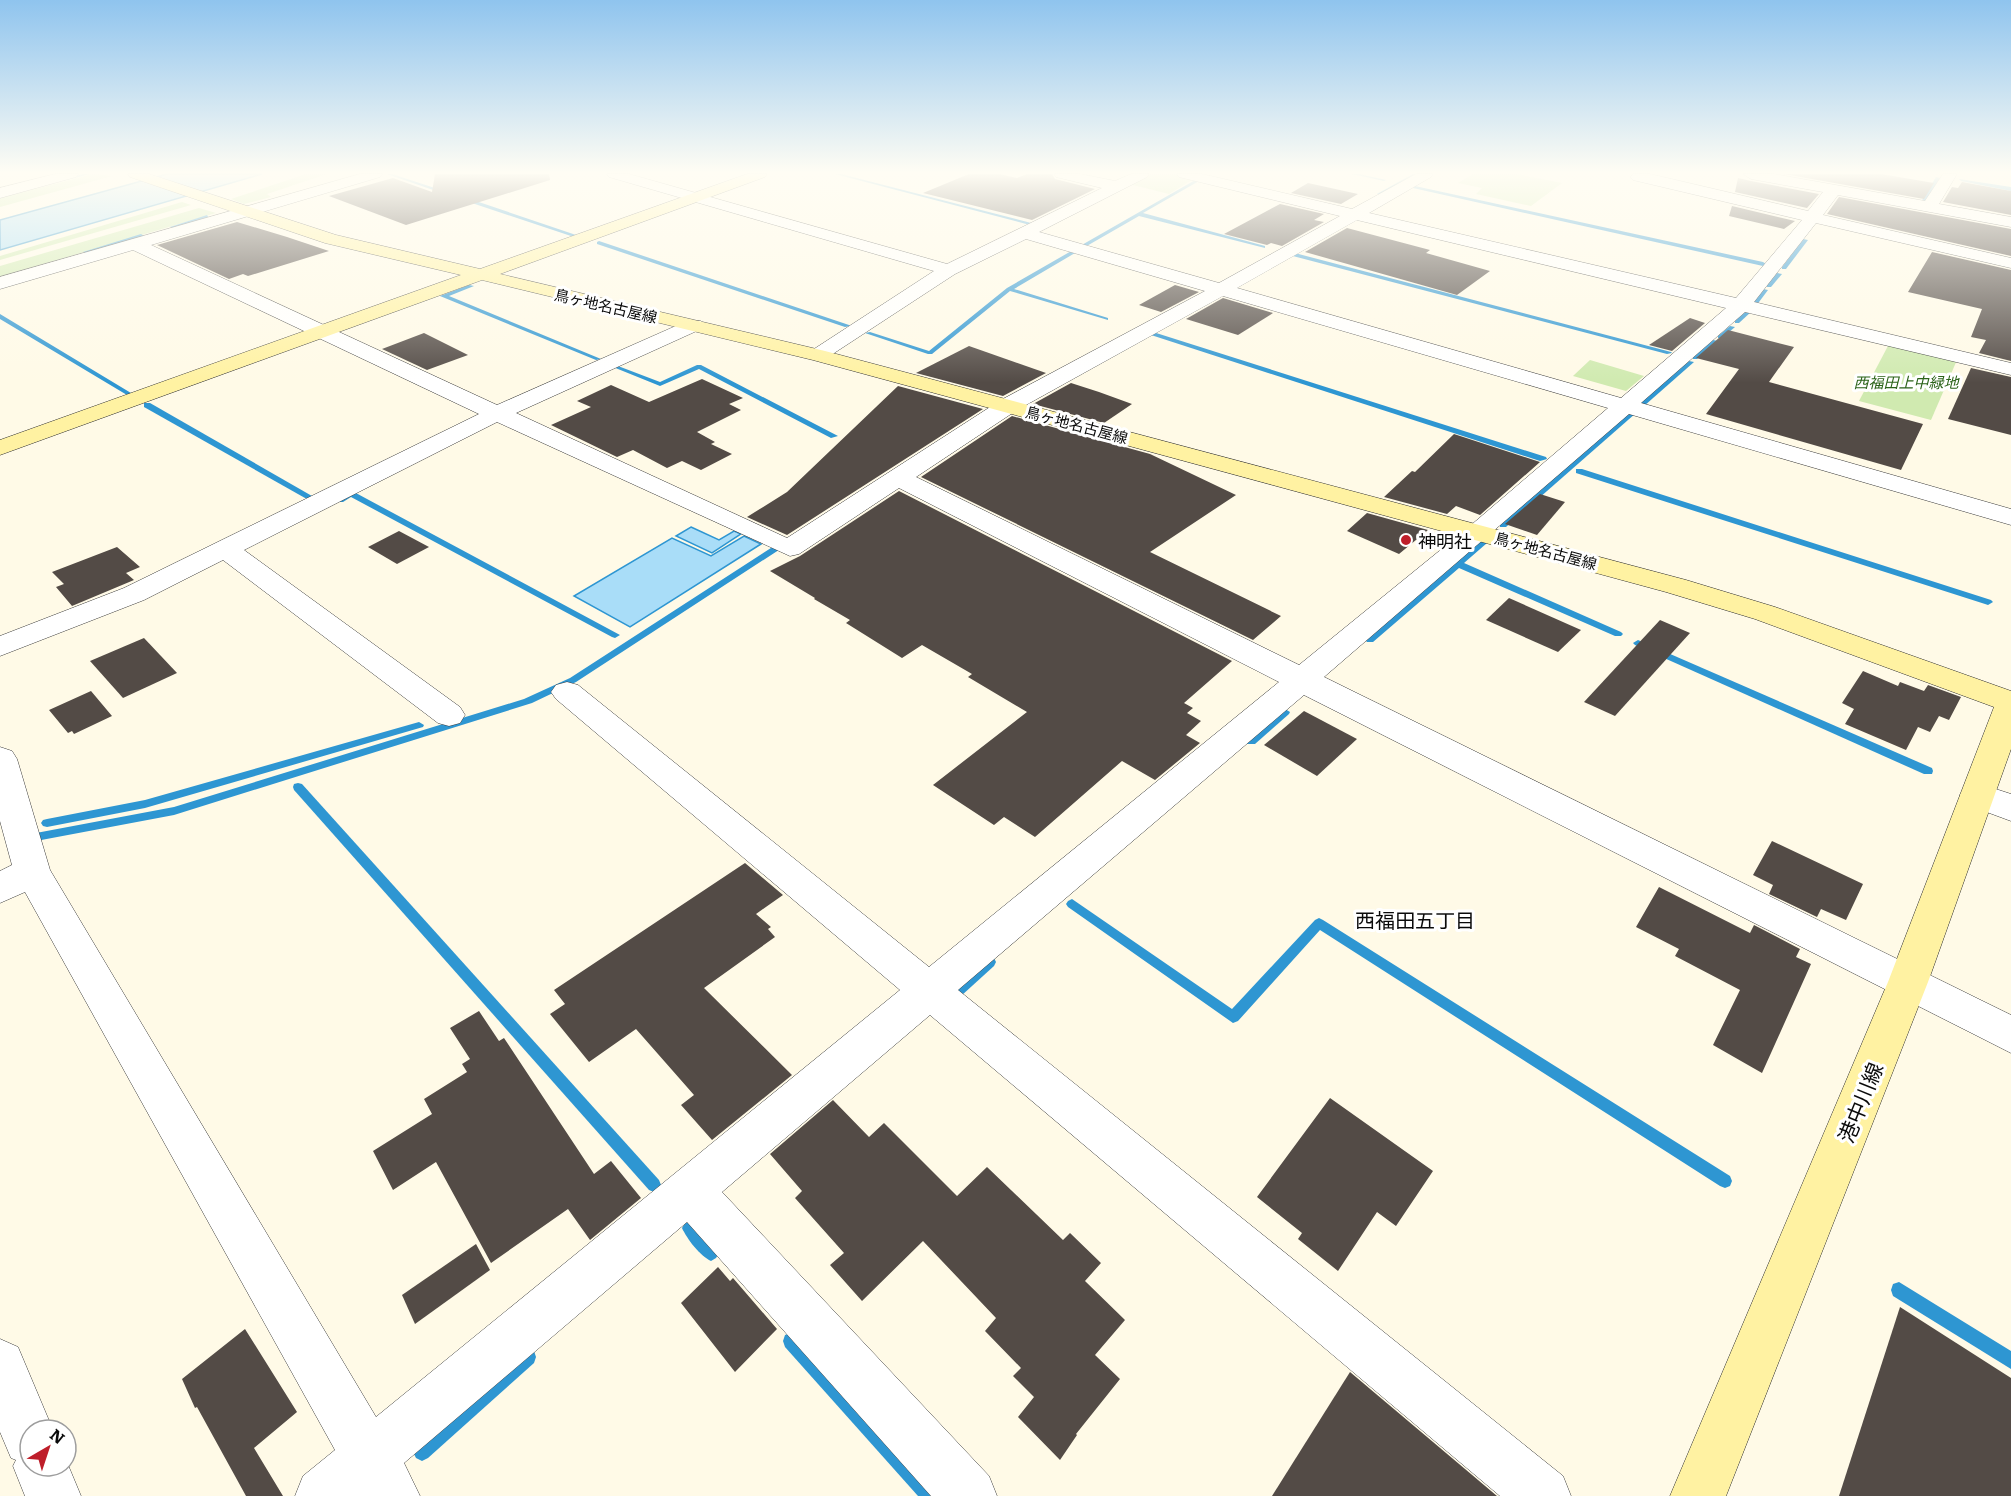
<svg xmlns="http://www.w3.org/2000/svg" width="2011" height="1496" viewBox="0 0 2011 1496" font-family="Literata,'Noto Sans JP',serif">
<rect width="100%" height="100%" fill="#fffae7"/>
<g fill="#d0eab0">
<polygon points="93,174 112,176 0,207 0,198"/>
<polygon points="306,174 327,174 267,194 271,197 244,204 231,199"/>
<polygon points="1151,174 1175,174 1195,178 1169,194 1129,184"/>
<polygon points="1473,174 1517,174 1562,183 1531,206 1476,194 1482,188 1458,183"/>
<polygon points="182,202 191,205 0,260 0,256"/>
<polygon points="199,208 216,213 0,277 0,266"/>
<polygon points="1889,344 1957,360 1931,420 1859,401"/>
<polygon points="1590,360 1644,376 1626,391 1573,376"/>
</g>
<g fill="#a9ddf8" stroke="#2e96d2" stroke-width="1.5">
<polygon points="167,174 262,174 0,250 0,220"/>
<polygon points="691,527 719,540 734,531 741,534 712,553 676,536"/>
<polygon points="744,536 761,544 630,627 574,596 672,538 711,556"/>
</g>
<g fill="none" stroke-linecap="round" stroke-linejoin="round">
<g fill="#2e96d2" fill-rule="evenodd">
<polygon points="84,174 90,174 62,181 60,180"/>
<polygon points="387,174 392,174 447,192 442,193"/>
<polygon points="835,174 841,174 1035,224 1030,225"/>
<polygon points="1352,174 1359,174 1386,180 1384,181"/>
<polygon points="1413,174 1418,174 1382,195 1377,194"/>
<polygon points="1936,177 1940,178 1925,202 1921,202"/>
<polygon points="1197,179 1199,181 1143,213 1265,246 1265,248 1139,216 1085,247 1080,246"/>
<polygon points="1959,179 2011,187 2011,191 1961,181"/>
<polygon points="1415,186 1763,262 1766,264 1763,266 1413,188"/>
<polygon points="463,198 467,198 579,236 574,237 463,200"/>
<polygon points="207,215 209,218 173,229 170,227"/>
<polygon points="141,234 144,236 143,237 86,254 83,252"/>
<polygon points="1803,239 1808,240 1786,269 1782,269 1782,267"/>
<polygon points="599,241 849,325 850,326 845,327 597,244 597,242"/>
<polygon points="1073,250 1076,252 1075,253 1014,289 1108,318 1108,320 1010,291 932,354 928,354 865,333 870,332 929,351 1007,288"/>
<polygon points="1291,252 1671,352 1672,353 1667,354 1289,255 1288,254"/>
<polygon points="1777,273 1782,274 1771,287 1767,287 1767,285"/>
<polygon points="469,285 474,286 449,296 601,359 596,360 440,296"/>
<polygon points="1763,289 1768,290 1756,306 1752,306 1751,305"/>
<polygon points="1747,310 1752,311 1739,323 1735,323 1735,321"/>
<polygon points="0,314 131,393 133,394 127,395 0,319"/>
<polygon points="1730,326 1735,327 1722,338 1718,338 1718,336"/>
<polygon points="1153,332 1546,457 1547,459 1540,461 1151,335 1150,334"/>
<polygon points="1713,340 1718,341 1697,359 1693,359 1693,357"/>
<polygon points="1689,361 1694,362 1644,406 1638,406 1638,402"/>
<polygon points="697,365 701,365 838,436 831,438 699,369 660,386 613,367 618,366 660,382"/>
<polygon points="144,403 150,403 312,496 308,498 305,498 144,407"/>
<polygon points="1629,411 1636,413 1506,527 1500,527 1500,523"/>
<polygon points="1576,469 1582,469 1991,600 1993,602 1988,605 1985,604 1576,473"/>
<polygon points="348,492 354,492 620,635 615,638 612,637 351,497 343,502 337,502 337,498"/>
<polygon points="1484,538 1487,539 1487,543 1464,563 1621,632 1623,634 1621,636 1615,636 1459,568 1373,642 1367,642 1365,640 1367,638 1481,539"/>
<polygon points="785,539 788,540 788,544 576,682 532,703 174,815 36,841 32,840 30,837 32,834 36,833 174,807 524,699 570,678"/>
<polygon points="1638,640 1932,768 1933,771 1932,774 1924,774 1635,645 1633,643"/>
<polygon points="1285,709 1290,712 1289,714 1255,744 1247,744 1246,741 1247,738 1281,710"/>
<polygon points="419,722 424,725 423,727 145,808 47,827 43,826 41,823 43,820 47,819 145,800"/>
<polygon points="298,783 302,784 659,1180 661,1185 659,1190 654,1192 649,1190 294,790 293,787 294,784"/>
<polygon points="1072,899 1232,1009 1315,920 1319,918 1323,920 1730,1176 1732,1181 1730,1186 1725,1188 1720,1186 1320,930 1238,1021 1233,1023 1068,907 1066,904 1068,901"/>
<polygon points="990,957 994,958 996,962 994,966 961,996 956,998 951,996 950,992 951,988 986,958"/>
<path d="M690,1220C701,1225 714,1242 719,1253L716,1258L711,1261C700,1256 687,1239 682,1228L685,1223Z"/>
<polygon points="1899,1282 2011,1351 2011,1369 1893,1296 1891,1290 1893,1284"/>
<polygon points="791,1333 797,1335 936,1490 939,1496 918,1496 785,1347 783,1341 785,1335"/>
<polygon points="528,1349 534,1351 536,1357 534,1363 428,1458 422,1461 416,1458 413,1452 416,1446 522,1351"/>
</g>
</g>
<g fill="#534b46">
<polygon points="435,174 549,174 550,180 406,225 329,196 393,178 432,192"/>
<polygon points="969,174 999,174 1017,178 1027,174 1052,174 1055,179 1095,189 1032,220 923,193"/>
<polygon points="1784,174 1881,174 1934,183 1924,199"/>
<polygon points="1738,178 1751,181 1819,194 1807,208 1735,192"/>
<polygon points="1962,182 2011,191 2011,215 1943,202 1952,187 1958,188"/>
<polygon points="1308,183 1358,194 1341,204 1291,193"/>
<polygon points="1839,197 2011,229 2011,256 1827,214"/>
<polygon points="1280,204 1324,214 1314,220 1324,222 1282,246 1271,243 1267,245 1224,234"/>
<polygon points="1732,206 1795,221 1784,229 1729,216"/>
<polygon points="237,222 287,237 329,251 248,276 243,274 229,279 157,245"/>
<polygon points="1347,228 1430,250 1426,253 1490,271 1457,295 1305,252"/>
<polygon points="1932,252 2011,270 2011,361 1979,353 1986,340 1971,337 1982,309 1908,292"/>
<polygon points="1175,285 1199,292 1161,312 1139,305"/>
<polygon points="1223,298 1273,313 1238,335 1186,319"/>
<polygon points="1690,318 1705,323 1672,351 1649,345"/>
<polygon points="1728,330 1794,347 1769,382 1923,424 1901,470 1706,414 1739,369 1696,358"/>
<polygon points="424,333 468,355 427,370 382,349"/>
<polygon points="969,346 1046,373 1003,396 916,373"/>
<polygon points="1971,368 2011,377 2011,435 1948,419"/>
<polygon points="702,379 743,398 729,404 741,410 697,432 715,442 711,444 732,454 701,470 682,461 667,468 633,450 617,457 551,425 591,407 577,401 611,385 649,402"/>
<polygon points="1071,383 1099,392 1132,404 1104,423 1033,404"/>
<polygon points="898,386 983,409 787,535 747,517 787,492"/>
<polygon points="1012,416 1150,454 1236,495 1150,552 1281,616 1253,640 921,477"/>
<polygon points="1454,434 1540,462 1480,515 1456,506 1447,514 1384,497 1412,471 1415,472"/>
<polygon points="899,491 1232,661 1184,703 1193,708 1187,713 1201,721 1186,735 1200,743 1155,780 1122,761 1035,837 1004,817 994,825 933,785 1027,712 968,677 972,674 922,645 902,658 846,623 850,620 814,599 815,598 770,571 800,556"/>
<polygon points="1540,494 1565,502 1537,535 1505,524"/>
<polygon points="1367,513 1428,530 1399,554 1347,531"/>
<polygon points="399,531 429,547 397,564 368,547"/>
<polygon points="117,547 140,567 126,573 134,580 72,606 56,587 64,584 52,572"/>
<polygon points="1509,598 1581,630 1558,652 1486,620"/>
<polygon points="1660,620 1690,633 1615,716 1584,702"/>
<polygon points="144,638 177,673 123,698 90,661"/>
<polygon points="1863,671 1898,686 1900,682 1924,691 1928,685 1961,697 1949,720 1939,716 1930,732 1918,727 1906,750 1845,724 1854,709 1842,703"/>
<polygon points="91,691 112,716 74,734 72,731 68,733 49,710"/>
<polygon points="1304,711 1357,739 1317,776 1264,745"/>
<polygon points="1772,841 1863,884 1846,920 1821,909 1817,917 1769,894 1773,885 1753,875"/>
<polygon points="745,863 783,895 756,914 771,927 768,929 775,937 704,988 792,1075 712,1140 681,1105 694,1095 636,1029 589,1062 550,1014 565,1004 554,990"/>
<polygon points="1659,887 1750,933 1754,925 1800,949 1796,957 1811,964 1762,1073 1713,1045 1740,990 1675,956 1679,949 1636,927"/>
<polygon points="479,1011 499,1041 504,1038 594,1174 611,1161 641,1198 590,1240 568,1209 491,1263 436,1162 393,1190 373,1151 432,1114 424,1099 467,1072 462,1064 470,1059 450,1028"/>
<polygon points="1330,1098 1433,1171 1396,1226 1377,1212 1338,1271 1298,1239 1302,1233 1257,1197"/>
<polygon points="833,1100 869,1137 884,1123 957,1196 987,1167 1063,1240 1070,1233 1101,1263 1085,1281 1125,1320 1095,1355 1120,1379 1076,1434 1077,1435 1060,1460 1018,1417 1034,1397 1013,1376 1021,1368 985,1331 996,1318 923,1241 862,1301 830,1265 844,1253 795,1198 802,1191 770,1154"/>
<polygon points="476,1244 490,1270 415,1324 402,1295"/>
<polygon points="718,1267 730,1281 733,1278 777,1329 735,1372 681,1303"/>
<polygon points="1900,1307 2011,1378 2011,1496 1839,1496"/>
<polygon points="245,1329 297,1412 254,1448 283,1496 246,1496 197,1407 195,1408 182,1379"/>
<polygon points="1350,1372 1497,1496 1272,1496"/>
</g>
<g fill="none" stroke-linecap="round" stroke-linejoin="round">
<defs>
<g id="street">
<polygon points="55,174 79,174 76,177 0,198 0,188"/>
<path d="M360,174H383L380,177L151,245L497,405L687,321H701L704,325L701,329L516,413L787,538L1001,400L1205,291L1026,239L955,274L825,359H811L808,355L811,351L934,271L609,177L607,174H629L947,264L1102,188L1056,177L1054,174H1080L1115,181L1131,174H1149L1147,177L1039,232L1219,283L1340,216L1179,177L1177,174H1202L1352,209L1416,174H1433L1431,177L1369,213L1736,298L1802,220L1633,180L1630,177L1633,174H1650L1808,211L1823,192L1751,179L1743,174H1774L1925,201L1943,174H1957L1939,204L2011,217V227L1838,195L1823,215L2011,258V268L1816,223L1754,302L2011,363V375L1745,312L1641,403L2011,509V525L1629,414L1324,677L2011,1015V1053L1304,695L958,990L1563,1476L1571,1496H1500L930,1015L722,1192L989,1476L997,1496H931L687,1222L404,1463L420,1496H295L303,1476L335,1450L25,892L0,903V871L12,865L0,821V747L12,751L17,759L50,870L376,1417L900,990L556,699L551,692L556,685L567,682L578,685L929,967L1279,682L899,488L799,554L790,556L497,422L244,550L460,707L465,715L460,723L449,726L438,723L223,560L144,600L0,656V636L124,588L479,414L133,250L0,289V277ZM1357,220L1726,308L1621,398L1237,288ZM1223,296L1608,408L1470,526L1299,665L916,477L1017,410Z"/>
<polygon points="1977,783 2011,794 2011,821 1965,804 1960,795 1965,786"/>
<polygon points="0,1339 18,1347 53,1430 30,1430 30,1466 66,1466 66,1460 81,1496 25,1496 13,1466 16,1460 11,1458 0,1432"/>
</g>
<polygon id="secondary" points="128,174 149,174 336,235 480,269 747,174 767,174 765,177 500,274 825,351 1686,580 1775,607 2011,691 2011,749 1928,982 1726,1496 1670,1496 1888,982 1994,707 1755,619 1666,592 813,360 482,280 0,455 0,440 461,275 325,243 130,177"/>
</defs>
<use href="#street" stroke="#3d3d3d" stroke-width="1"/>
<use href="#secondary" stroke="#2c2c2c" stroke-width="1"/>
<use href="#street" fill="#fff" fill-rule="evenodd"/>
<use href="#secondary" fill="#fff2a2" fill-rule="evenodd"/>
</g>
<linearGradient id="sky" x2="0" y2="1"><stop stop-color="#8fc4ee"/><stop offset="0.45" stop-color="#fffdf4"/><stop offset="1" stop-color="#fffdf4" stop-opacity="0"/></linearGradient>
<rect width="2011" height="383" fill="url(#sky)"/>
<circle fill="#be1e2a" stroke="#fff" stroke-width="2" cx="1406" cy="540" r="6"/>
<g text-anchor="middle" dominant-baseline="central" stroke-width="6" stroke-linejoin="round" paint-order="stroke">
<g font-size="15" fill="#0a0a0a" stroke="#fff">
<text transform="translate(606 305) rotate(13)">鳥ヶ地名古屋線</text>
<text transform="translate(1077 424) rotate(15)">鳥ヶ地名古屋線</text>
<text transform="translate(1546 550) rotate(15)">鳥ヶ地名古屋線</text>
</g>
<g font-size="15" font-style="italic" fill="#2b6319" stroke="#fff">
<text x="1906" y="381">西福田上中緑地</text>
</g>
<g font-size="18" fill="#0a0a0a" stroke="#fff" text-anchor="start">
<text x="1418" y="540">神明社</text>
</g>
<g font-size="20" fill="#0a0a0a" stroke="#fff">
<text x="1415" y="919">西福田五丁目</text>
</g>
<g font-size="21" fill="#0a0a0a" stroke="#fff">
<text transform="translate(1859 1102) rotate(-68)">港中川線</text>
</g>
</g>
<g transform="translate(48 1448) rotate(39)"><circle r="28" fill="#ffffff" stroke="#9d9d9d" stroke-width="1.5"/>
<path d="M0-4.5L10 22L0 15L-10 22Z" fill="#be1e2a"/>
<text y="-9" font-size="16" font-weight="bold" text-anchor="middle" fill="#0a0a0a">N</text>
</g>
</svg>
